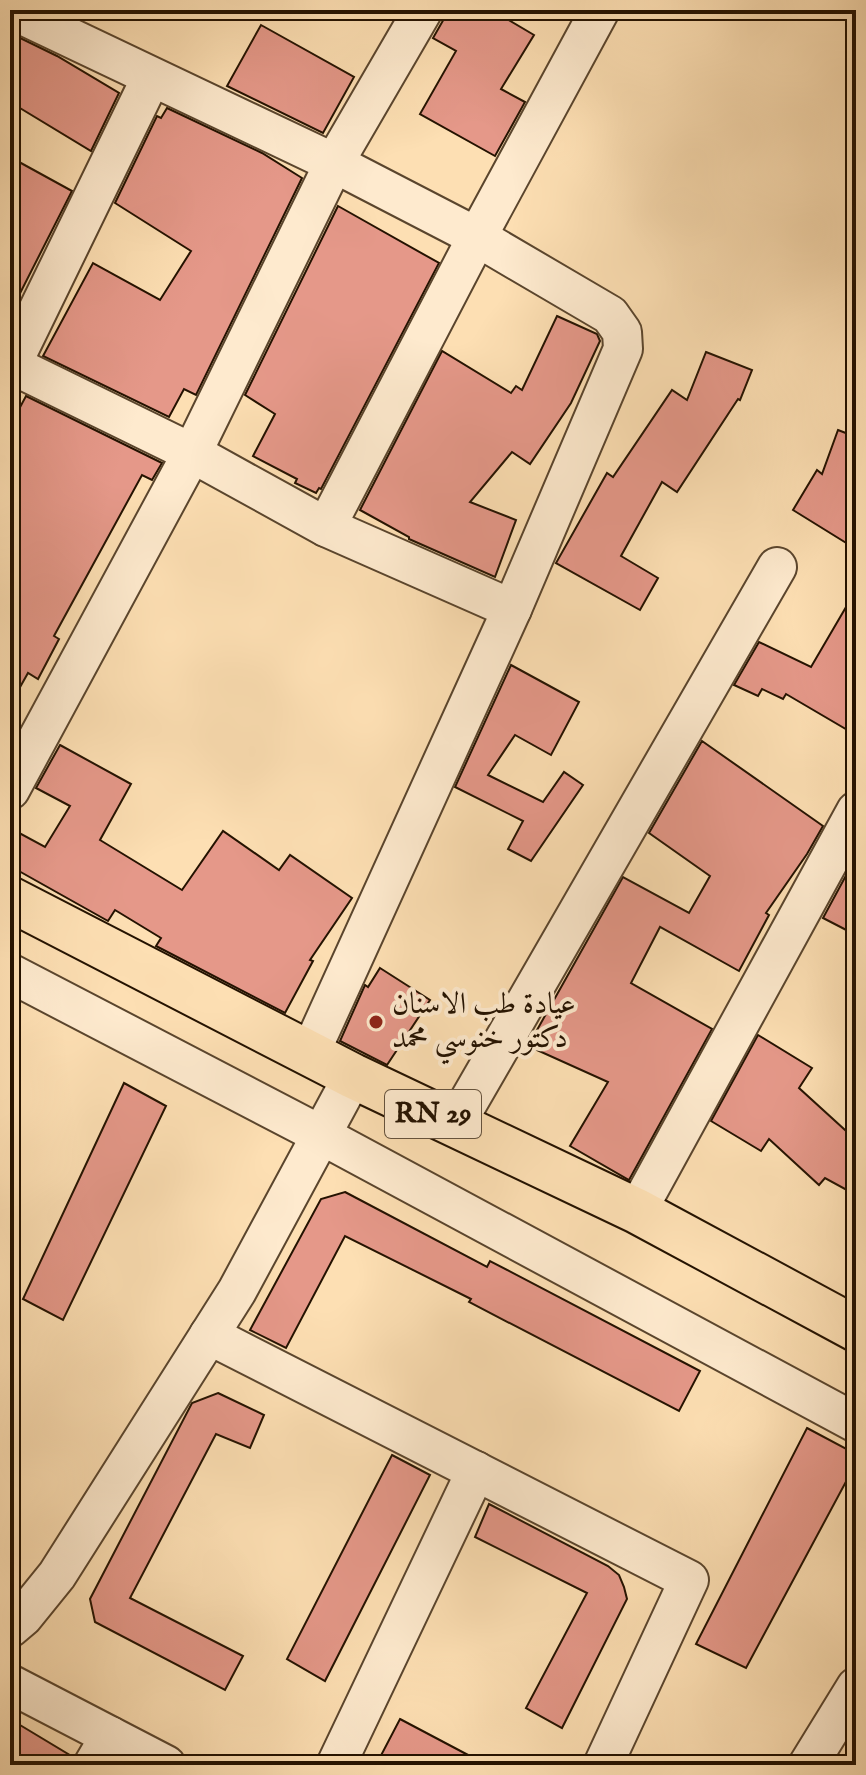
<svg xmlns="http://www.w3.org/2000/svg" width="866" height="1775" viewBox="0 0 866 1775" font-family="'IM FELL English',Amiri,serif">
<rect width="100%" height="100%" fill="#fddfb3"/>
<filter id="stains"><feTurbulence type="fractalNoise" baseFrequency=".0025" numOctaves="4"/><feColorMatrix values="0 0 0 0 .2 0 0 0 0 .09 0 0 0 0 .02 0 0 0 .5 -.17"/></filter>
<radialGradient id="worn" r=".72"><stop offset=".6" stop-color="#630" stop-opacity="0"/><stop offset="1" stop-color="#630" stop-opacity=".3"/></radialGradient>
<g fill="#e59889" stroke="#241200" stroke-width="2">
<polygon points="449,10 512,10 507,19 534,35 501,89 525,102 495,156 420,114 456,51 433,38"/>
<polygon points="261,25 354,77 323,133 227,86"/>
<polygon points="10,33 57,56 119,93 91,151 10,102"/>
<polygon points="167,108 262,153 302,178 196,395 184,389 169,417 43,356 93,263 160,300 191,251 115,203 157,116 161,118"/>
<polygon points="10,157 72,191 10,313"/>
<polygon points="338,206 439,263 321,489 319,488 316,493 295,483 297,479 253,456 275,414 245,395"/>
<polygon points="557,316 597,334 600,341 571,403 530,464 512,452 470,502 516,520 495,577 409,539 409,537 360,510 442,351 511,393 516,386 522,390"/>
<polygon points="706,352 752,370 740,400 738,399 677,492 662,482 621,556 658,578 640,610 556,563 607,473 613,477 672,390 687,400"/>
<polygon points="26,396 162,463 152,480 142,475 54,636 59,639 38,679 28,673 10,705 10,426"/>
<polygon points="838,430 856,437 856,549 793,510 817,470 822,474"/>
<polygon points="856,590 856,735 786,694 783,699 762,689 758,696 734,685 759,642 811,667"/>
<polygon points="511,665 579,702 551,755 515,735 488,775 543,802 564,772 583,785 531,861 508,849 523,821 455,787"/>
<polygon points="702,741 823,826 807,854 766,913 769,915 739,971 660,927 631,983 712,1029 629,1180 570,1146 608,1082 528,1046 623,877 689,913 710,876 649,833"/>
<polygon points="60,745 131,784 100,840 182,890 223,831 279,870 290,855 352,898 310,960 313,961 285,1013 156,946 161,938 115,910 108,921 10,866 10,828 45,847 70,806 36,788"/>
<polygon points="856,857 856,935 823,918"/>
<polygon points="380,968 430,1000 387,1065 340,1041 365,985 368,987"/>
<polygon points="758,1035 812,1068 799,1088 856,1140 856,1195 825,1178 819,1185 769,1139 761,1151 711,1121"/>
<polygon points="124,1083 166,1106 63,1320 23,1299"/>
<polygon points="345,1192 487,1267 490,1261 700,1371 679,1411 469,1302 471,1299 345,1236 286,1348 250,1330 321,1199"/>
<polygon points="218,1393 264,1415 250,1448 216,1434 130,1598 243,1656 225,1690 95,1622 90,1599 192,1403"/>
<polygon points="807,1428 856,1454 856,1463 746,1668 696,1644"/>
<polygon points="392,1455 430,1475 325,1681 287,1659"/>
<polygon points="489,1504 608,1566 619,1575 624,1587 627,1599 562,1728 526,1708 587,1593 475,1537"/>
<polygon points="10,1719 73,1757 71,1765 10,1765"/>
<polygon points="400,1719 487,1765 376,1765"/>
</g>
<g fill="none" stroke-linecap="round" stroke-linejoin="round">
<defs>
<g id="minor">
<polyline points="10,364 192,453 326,527 512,609"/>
<polyline points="10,368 151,78"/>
<polyline points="326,527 477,237 600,10"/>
<polyline points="10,790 192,453 334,163 12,10"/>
<polyline points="10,973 321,1135 856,1423"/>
<polyline points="310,1053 512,609 623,349 622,332 610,315 477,237 334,163 423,10"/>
<polyline points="455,1125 777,567"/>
<polyline points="637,1211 856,811"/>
<polyline points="209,1335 689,1580 603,1765"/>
<polyline points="10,1628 23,1617 57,1575 237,1291 353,1076"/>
<polyline points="10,1684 166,1765"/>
<polyline points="93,1765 110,1736"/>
<polyline points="336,1765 476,1471"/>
<polyline points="808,1765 856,1687"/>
</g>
<polyline id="major" points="10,899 353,1076 637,1211 856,1329"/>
</defs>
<use href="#minor" stroke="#5a452d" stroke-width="42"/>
<use href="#major" stroke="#241200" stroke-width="48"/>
<use href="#minor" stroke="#feeace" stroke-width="38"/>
<use href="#major" stroke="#fddfb3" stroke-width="44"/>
</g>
<circle fill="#8f2418" stroke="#feeace" stroke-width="3" cx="376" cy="1022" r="8"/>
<g text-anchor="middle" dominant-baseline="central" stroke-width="8" stroke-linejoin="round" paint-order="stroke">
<rect fill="#feeace" stroke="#65533e" stroke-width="2" x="385" y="1090" width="96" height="48" rx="6"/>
<g font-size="28" font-weight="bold" fill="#241200">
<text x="433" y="1114">RN 29</text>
</g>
<g font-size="30" fill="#241200" stroke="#feeace" text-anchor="start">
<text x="392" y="1005">عيادة طب الاسنان<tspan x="392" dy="34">دكتور خنوسي محمد</tspan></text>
</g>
</g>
<rect width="866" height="1775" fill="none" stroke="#fddfb3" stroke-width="40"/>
<rect x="12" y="12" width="842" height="1751" fill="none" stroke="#241200" stroke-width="4"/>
<rect x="20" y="20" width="826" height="1735" fill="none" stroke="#241200" stroke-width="2"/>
<rect width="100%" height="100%" filter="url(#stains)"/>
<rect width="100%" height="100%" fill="url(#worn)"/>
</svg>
